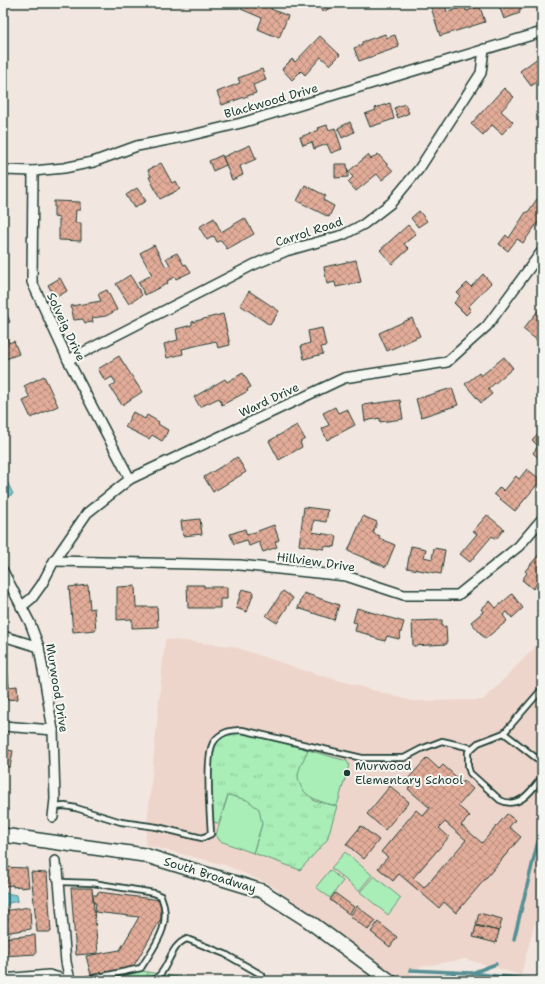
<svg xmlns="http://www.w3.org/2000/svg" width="545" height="984" viewBox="0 0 545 984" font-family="'Shantell Sans',sans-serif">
<defs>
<pattern id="grass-tufts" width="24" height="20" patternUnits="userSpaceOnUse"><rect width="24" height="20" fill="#a9edb7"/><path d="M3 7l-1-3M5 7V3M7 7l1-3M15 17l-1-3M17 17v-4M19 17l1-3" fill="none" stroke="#91cc9e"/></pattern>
<pattern id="forest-firs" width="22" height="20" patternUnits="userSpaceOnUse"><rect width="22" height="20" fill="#a9edb7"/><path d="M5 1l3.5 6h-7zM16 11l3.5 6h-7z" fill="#91cc9e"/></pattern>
<pattern id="building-cross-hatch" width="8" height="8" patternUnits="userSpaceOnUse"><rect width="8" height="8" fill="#e3ac99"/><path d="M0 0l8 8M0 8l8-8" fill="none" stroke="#b78d7e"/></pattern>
</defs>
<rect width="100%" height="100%" fill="#f2e7e0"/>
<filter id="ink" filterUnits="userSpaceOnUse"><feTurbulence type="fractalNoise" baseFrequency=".025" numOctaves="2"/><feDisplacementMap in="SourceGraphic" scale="8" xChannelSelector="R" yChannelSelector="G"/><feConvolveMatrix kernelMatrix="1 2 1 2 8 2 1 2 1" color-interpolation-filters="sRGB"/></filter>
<g filter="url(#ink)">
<polygon fill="#eed5cb" points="165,639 232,646 306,671 412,701 483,700 542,640 542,896 521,975 465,959 420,967 402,980 271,885 225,865 145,845"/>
<g fill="url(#grass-tufts)" stroke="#649576">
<path d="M238,731L267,737L308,750L298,775L314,801L337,806L327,840L300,870L253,853L262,824L228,795L219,823L212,822C211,803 203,748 220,736C224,733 233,732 238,731Z"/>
<polygon points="408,976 500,981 400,981"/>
</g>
<polygon fill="url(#forest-firs)" stroke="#649576" points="137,970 198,981 71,981"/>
<g fill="#a9edb7" stroke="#649576">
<path d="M308,750L347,761L349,765L337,806C321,802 300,798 298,776C298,770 305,756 308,750Z"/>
<polygon points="228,795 247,800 259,809 262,824 253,853 220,841 216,835"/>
<polygon points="345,852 372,875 359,891 331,868"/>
<polygon points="330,870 343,881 330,898 316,887"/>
<polygon points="374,876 401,898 388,915 360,892"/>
</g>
<g fill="#78c7d5" stroke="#549095">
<polygon points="3,473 13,494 3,499"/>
<polygon points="6,893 17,895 18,901 9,903 7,906 3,904 3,895"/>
</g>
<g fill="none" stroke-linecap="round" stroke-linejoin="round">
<g stroke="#549095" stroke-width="3.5">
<polyline points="514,939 537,845 542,833"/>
<polyline points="410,970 471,973 542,981"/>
<polyline points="472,973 496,964"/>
<polyline points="452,981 454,972"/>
</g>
</g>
<g fill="url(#building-cross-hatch)" stroke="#1f3d34" fill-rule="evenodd">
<polygon points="244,3 273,3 271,9 288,16 279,38 258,29 262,18 241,9"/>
<polygon points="318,3 341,3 322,12"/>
<polygon points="433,3 444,3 447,12 465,7 466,11 480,7 485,22 440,36 430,4"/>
<polygon points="498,3 538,3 519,10 520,13 504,19"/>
<polygon points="385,34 386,38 395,35 399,47 359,61 354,48 362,45 362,42"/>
<polygon points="320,36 340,55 330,65 321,57 305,75 301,71 292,80 282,69 292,59 295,62"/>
<polygon points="542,55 542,79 531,86 520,71"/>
<polygon points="262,69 266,80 253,85 256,93 222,105 217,92 240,83 238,78"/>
<polygon points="504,88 514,97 501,111 513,122 502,134 492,125 483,135 471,124"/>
<polygon points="390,103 394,119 370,127 365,114 376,110 375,108"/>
<polygon points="405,104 409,113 398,118 394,108"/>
<polygon points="350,122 354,132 342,138 338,128"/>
<polygon points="327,125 329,130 335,128 342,149 331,153 327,144 314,149 312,142 303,145 300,137 319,130 318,128"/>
<polygon points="250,145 256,159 240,166 243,175 232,180 223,157"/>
<polygon points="378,154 393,171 382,180 377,174 356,191 348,182 353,177 348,172 368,155 371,159"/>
<polygon points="222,155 226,165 213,171 209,161"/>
<polygon points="161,163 172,183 176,181 180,189 160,199 149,177 151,176 148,170"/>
<polygon points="335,164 347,164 348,177 335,178"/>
<polygon points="305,185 326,196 323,200 334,206 329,217 297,201"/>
<polygon points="137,188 146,201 134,208 126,195"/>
<polygon points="537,199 542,203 542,217 523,243 517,239 508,251 499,244 506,235 509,238 526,212 528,212"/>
<polygon points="54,201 80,202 80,210 76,210 75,223 81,223 81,241 59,240 59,218 54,217"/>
<polygon points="419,211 427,221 418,227 411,218"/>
<polygon points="214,218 221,232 245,218 254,234 227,249 221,240 217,242 214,236 207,240 199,227"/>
<polygon points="408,225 416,234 404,244 409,249 392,264 380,250"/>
<polygon points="154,245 166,267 170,265 166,258 177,253 184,265 186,264 191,272 176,279 175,277 167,281 168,283 145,295 138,282 152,275 140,253"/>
<polygon points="356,260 361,282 336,287 335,282 327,284 324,267"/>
<polygon points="483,274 491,283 468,307 471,310 466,315 454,303 460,296 457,293 467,283 471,287"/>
<polygon points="130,275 142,295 129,304 116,284"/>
<polygon points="60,278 67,291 55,298 48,285"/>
<polygon points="107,290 117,310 106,316 92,318 93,322 85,323 83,319 74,320 71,306 101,301 98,294"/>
<polygon points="249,291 279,311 270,325 240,305"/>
<polygon points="3,305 10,322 3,325"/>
<polygon points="542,306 542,337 538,341 523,329"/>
<polygon points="223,314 230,345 218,348 216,341 182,349 183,354 167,358 164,344 178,340 176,329 192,325 192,322"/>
<polygon points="412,318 420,336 387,351 379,333"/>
<polygon points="322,328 326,346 321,347 323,354 304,359 301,346 310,343 308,331"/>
<polygon points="3,329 9,343 14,341 19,354 3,360"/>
<polygon points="119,356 142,392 122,405 110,387 116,383 112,377 105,381 98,369"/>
<polygon points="504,357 513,368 488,389 492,394 481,403 465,384 479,373 481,376"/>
<polygon points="243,373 251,387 247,389 248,391 222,405 219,398 200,407 194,397 225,379 227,382"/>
<polygon points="44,376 58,406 31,418 23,401 30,398 24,386"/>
<polygon points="452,388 458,405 421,417 416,399"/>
<polygon points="400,400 403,419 380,422 380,418 365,421 363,405"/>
<polygon points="335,407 338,413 347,409 355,425 327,440 322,429 329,425 323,413"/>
<polygon points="133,412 145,419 147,415 159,422 158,424 168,430 165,437 162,441 152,435 149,439 125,427"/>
<polygon points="297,425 305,439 300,442 302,447 279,460 269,441"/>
<polygon points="542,429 542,461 533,453 538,446 532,440"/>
<polygon points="237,457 246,472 213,492 204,477"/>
<polygon points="527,469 541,480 515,511 494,494 500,487 504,491 516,476 519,479"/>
<polygon points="304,507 328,510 326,522 314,520 312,532 337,536 335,547 324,546 324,549 299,545"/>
<polygon points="487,515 504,529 496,539 492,536 470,562 460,554 477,534 473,531"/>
<polygon points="363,516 377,522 373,533 380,536 379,538 395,545 386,567 348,551"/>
<polygon points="200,519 202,534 183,536 181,521"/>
<polygon points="274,525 279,540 275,542 277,547 263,552 259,542 249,546 247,540 234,544 230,534 245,529 247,535"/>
<polygon points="411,546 426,549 424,557 432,559 434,548 445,550 441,574 407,568"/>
<polygon points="542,551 542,578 533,589 522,580 527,573 525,571"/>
<polygon points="88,585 90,609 94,608 96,630 73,632 69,587"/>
<polygon points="187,585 204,585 204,587 227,587 227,599 220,599 220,608 188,608"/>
<polygon points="135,586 136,607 157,607 158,627 132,628 132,619 117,620 117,587"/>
<polygon points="242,589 254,592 247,612 236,608"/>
<polygon points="283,591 293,598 277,623 266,616"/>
<polygon points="304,593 339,605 334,620 298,608"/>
<polygon points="512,594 523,608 512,618 507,612 503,615 507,621 485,639 471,622 483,612 481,609 490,601 496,608"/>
<polygon points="357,608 404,622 399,639 387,636 385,641 371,637 371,635 355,631 357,623 353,622"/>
<polygon points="442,620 442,627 446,626 447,644 413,646 412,621"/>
<polygon points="3,664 7,664 9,687 17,686 18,699 3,700 3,710"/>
<polygon points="3,749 13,751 10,767 3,766"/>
<path d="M427,758L439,769L443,765L463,783L464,781L473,789L458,806L470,816L461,825L482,843L507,814L515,820L509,827L521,837L456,913L444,902L439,908L399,874L393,881L378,868L388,857L381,852L416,810L423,816L430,808L408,789L410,786L405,782ZM445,822L466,840L424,888L413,878L449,837L439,828Z"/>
<polygon points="390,786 409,802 385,830 367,814"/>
<polygon points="361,826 379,840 364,859 346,844"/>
<polygon points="3,867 27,868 29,887 21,888 20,886 13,887 13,885 6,886 5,884 3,884"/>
<polygon points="31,872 47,873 51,932 37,932"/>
<polygon points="71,888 92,888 98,953 76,955"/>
<polygon points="98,892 161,900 161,919 133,967 91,975 86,956 120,950 139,917 95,912 96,903 94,903 93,895 97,895"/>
<polygon points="335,893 354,907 349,914 330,900"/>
<polygon points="357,906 376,921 368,930 350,916"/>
<polygon points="30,907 31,929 3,933 3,911"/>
<polygon points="479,913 502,919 499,931 476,925"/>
<polygon points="378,922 397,937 390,947 371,932"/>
<polygon points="476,926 499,931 496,943 473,937"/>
<polygon points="35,935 36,954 3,956 3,938"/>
</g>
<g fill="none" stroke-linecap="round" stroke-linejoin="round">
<defs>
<g id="lane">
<path d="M542,689L504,733L478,743L468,752V766L470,773L500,800C519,810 532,790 542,777"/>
<polyline points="504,733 540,761 542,764"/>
<path d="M54,807L65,806L76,808L121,822L157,827L202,838L211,834C210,815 205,758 213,743C220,732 230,730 242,730L362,758H404L421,749L442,741L472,748"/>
<path d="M60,882L93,883L154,893L161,896C173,925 155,945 141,968L85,980H70"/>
<path d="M151,981C169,974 168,946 187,939L225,954L262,975"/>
</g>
<g id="street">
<polyline points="3,170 33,171 64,168 93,162 137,146 188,136 241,123 542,32"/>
<polyline points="33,171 32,282 68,360 130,479"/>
<polyline points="68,360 253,265 286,251 343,235 364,224 391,203 419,169 481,73 484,49"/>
<polyline points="54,561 240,565 346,576 404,595 458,595 519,546 542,519"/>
<polyline points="3,571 30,623 39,647 53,730 55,799 53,817"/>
<polyline points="21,607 32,598 42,584 54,561 87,513 130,479 344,378 447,362 487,326 542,251"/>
<polyline points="3,636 39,647"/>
<polyline points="3,726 53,730"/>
<polyline points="55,861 56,876"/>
<polyline points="58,870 66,962 70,980"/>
<polyline points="3,979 49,975 71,981"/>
</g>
<polyline id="secondary" points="3,835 144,855 262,891 306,919 390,981"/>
</defs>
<use href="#lane" stroke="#1f3d34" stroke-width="8"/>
<use href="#street" stroke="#1f3d34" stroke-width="12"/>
<use href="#secondary" stroke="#1f3d34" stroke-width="16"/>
<use href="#lane" stroke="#f6f6f2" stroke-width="4.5"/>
<use href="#street" stroke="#f6f6f2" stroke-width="9"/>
<use href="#secondary" stroke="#f6f6f2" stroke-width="13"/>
</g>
</g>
<circle fill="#1f3d34" stroke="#f6f6f2" stroke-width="1.5" cx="347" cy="773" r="4"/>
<g text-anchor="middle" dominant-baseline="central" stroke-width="4" stroke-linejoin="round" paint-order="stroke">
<g font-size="12" fill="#1f3d34" stroke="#f6f6f2">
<text transform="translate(271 101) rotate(-16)">Blackwood Drive</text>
<text transform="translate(309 232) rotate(-18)">Carrol Road</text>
<text transform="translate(66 327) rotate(65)">Solveig Drive</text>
<text transform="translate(269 400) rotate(-25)">Ward Drive</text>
<text transform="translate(316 562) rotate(8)">Hillview Drive</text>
<text transform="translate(57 688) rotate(81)">Murwood Drive</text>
<text transform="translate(210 875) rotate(17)">South Broadway</text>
</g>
<g font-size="12" fill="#1f3d34" stroke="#f6f6f2" text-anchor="start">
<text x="355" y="766">Murwood<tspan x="355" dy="14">Elementary School</tspan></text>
</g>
</g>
<rect width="545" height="984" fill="none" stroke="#f6f6f2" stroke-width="16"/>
<rect x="8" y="8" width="529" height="968" fill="none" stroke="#1f3d34" stroke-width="1.5" filter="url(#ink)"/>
</svg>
